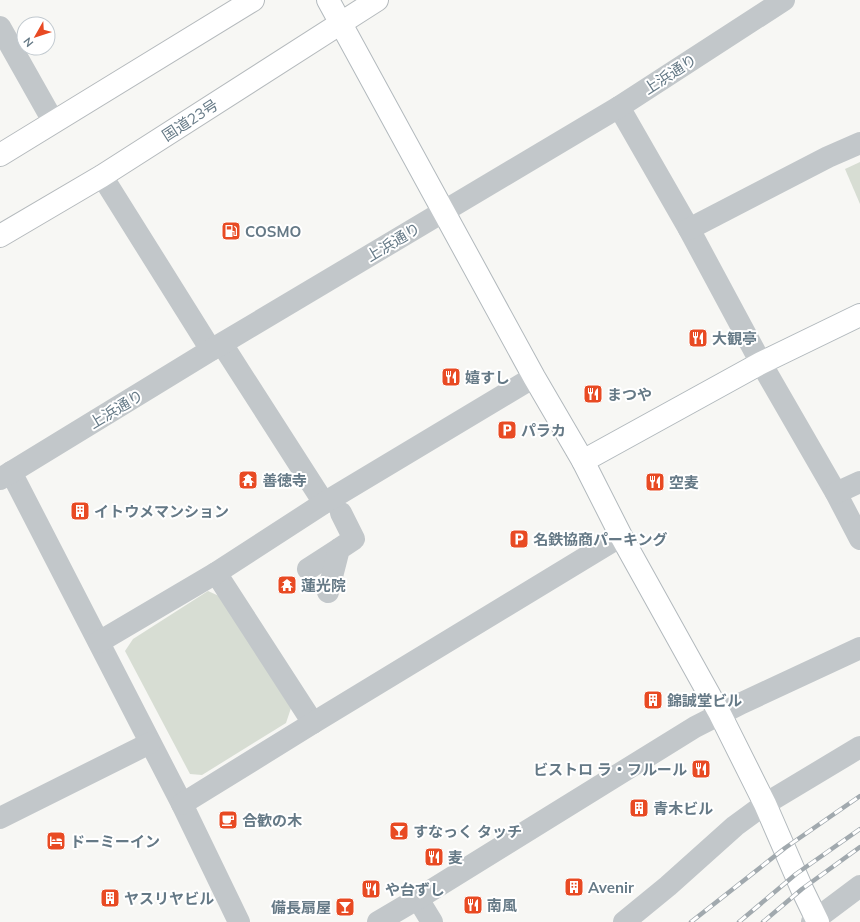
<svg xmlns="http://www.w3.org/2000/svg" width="860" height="922" viewBox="0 0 860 922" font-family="Mulish,'Noto Sans JP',sans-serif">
<rect width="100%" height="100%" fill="#f7f7f4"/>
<g fill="#d7ddd3">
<polygon points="860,162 860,204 845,169"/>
<polygon points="208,591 219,596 291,708 286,723 202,775 190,774 125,651 133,639"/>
</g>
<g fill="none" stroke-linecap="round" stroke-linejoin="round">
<defs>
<g id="secondary">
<polyline points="328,0 534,377 583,461 621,536 720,714 765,804 802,889 818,922"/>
<polyline points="583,461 761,363 860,315"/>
</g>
<g id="highway">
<polyline points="0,155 253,0"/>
<polyline points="0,236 102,176 377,0"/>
</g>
</defs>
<use href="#secondary" stroke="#b2b9bd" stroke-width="24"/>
<use href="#highway" stroke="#b5babd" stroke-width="24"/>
<g stroke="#c2c7ca" stroke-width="22">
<polyline points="0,27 53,121"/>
<polyline points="619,107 689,229 761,363 836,493 860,539"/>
<polyline points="102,176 211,350"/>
<polyline points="689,229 828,157 860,143"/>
<polyline points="222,344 324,503"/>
<polyline points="11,472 182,804 239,922"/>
<polyline points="0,479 211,350 619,107 784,0"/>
<polyline points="836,493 860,482"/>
<polyline points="308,569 339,549"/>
<polyline points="216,573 313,723"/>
<polyline points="328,592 339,549 354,539 341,513"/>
<polyline points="99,642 216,573 324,503 534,377"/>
<polyline points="182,804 313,723 621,536"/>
<polyline points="0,818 150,743"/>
<polyline points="418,899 432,922"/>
<polyline points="378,922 422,896 695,727 742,703 860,648"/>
<polyline points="624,922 668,886 735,826 765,804 860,747"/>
<polyline points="812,922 860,886"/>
</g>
<use href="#secondary" stroke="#fff" stroke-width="22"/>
<use href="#highway" stroke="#fff" stroke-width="22"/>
<defs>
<g id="rail">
<polyline points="691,922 785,848 860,796"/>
<polyline points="739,922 796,874 860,829"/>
<polyline points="763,922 802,889 860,847"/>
</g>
</defs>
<use href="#rail" stroke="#a1a9ae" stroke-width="4.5"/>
<use href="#rail" stroke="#fff" stroke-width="3" stroke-dasharray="9" stroke-linecap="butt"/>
</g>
<defs>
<symbol id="fuel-square" viewBox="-11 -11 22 22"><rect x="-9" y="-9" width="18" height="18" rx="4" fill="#e84a23" stroke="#fff"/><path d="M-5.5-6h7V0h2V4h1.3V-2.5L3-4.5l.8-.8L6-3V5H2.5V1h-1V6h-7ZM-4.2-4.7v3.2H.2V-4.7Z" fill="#fff"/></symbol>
<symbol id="restaurant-square" viewBox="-11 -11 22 22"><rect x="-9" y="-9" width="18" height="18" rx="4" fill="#e84a23" stroke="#fff"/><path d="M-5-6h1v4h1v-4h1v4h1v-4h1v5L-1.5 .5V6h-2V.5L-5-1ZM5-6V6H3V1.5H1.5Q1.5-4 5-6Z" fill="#fff"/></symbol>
<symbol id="parking-square" viewBox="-11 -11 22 22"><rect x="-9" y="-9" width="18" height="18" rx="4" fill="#e84a23" stroke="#fff"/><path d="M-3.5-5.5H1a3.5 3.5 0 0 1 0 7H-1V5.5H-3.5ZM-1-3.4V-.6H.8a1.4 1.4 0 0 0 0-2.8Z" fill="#fff"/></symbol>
<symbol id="temple-square" viewBox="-11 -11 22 22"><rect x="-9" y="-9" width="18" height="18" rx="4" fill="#e84a23" stroke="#fff"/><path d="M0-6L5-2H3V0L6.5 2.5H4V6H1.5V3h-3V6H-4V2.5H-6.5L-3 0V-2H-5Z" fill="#fff"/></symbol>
<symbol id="building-square" viewBox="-11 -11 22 22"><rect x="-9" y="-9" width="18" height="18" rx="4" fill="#e84a23" stroke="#fff"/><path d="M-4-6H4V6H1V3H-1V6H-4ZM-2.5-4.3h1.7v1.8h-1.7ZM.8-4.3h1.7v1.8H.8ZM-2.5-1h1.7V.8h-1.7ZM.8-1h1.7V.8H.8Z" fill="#fff"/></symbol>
<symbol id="cafe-square" viewBox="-11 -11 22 22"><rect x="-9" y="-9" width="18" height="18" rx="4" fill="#e84a23" stroke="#fff"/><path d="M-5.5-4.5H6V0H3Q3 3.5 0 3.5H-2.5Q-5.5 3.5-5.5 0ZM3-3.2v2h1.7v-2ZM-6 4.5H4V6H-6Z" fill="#fff"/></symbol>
<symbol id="bar-square" viewBox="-11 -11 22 22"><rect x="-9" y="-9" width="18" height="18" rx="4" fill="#e84a23" stroke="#fff"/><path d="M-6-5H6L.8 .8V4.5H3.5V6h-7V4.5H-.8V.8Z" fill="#fff"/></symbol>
<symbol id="hotel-square" viewBox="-11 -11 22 22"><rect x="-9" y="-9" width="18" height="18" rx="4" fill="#e84a23" stroke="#fff"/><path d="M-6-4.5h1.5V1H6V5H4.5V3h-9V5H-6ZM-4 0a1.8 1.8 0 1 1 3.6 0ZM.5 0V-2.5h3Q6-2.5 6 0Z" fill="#fff"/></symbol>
</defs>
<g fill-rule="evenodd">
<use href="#fuel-square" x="220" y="220" width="22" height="22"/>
<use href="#restaurant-square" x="687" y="327" width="22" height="22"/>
<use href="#restaurant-square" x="440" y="366" width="22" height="22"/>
<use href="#restaurant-square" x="582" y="383" width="22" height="22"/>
<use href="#parking-square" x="496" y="419" width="22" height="22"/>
<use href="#temple-square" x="237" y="469" width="22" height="22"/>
<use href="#restaurant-square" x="644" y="471" width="22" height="22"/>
<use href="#building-square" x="69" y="500" width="22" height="22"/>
<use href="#parking-square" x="508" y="528" width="22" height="22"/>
<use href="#temple-square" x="276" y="574" width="22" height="22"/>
<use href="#building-square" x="642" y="689" width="22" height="22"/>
<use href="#restaurant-square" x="690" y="758" width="22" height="22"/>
<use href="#building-square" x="628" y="797" width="22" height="22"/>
<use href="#cafe-square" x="217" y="809" width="22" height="22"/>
<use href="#bar-square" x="388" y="820" width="22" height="22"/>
<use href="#hotel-square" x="45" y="830" width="22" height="22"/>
<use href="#restaurant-square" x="423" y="846" width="22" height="22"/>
<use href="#building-square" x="563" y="876" width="22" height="22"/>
<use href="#restaurant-square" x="360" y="878" width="22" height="22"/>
<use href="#building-square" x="99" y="887" width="22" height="22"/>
<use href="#restaurant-square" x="462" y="894" width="22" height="22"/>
<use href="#bar-square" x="334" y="896" width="22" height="22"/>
</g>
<g text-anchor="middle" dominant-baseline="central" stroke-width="4" stroke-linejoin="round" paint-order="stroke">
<g font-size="15" fill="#657986" stroke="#fff">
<text transform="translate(670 74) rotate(-33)">上浜通り</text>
<text transform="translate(190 120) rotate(-33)">国道23号</text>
<text transform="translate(393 242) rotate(-31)">上浜通り</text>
<text transform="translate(116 409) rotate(-31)">上浜通り</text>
</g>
<g font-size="15" font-weight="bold" fill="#657986" stroke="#fff" text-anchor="start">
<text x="245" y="231">COSMO</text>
<text x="712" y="338">大観亭</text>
<text x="465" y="377">嬉すし</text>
<text x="607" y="394">まつや</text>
<text x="521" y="430">パラカ</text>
<text x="262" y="480">善徳寺</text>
<text x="669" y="482">空麦</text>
<text x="94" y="511">イトウメマンション</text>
<text x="533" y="539">名鉄協商パーキング</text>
<text x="301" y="585">蓮光院</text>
<text x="667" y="700">錦誠堂ビル</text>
<text x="687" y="769" text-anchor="end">ビストロ ラ・フルール</text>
<text x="653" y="808">青木ビル</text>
<text x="242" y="820">合歓の木</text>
<text x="413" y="831">すなっく タッチ</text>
<text x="70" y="841">ドーミーイン</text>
<text x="448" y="857">麦</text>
<text x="588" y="887">Avenir</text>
<text x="385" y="889">や台ずし</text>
<text x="124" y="898">ヤスリヤビル</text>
<text x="487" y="905">南風</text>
<text x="331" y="907" text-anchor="end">備長扇屋</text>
</g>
</g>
<g transform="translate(36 36) rotate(231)"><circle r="19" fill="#ffffff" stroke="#c1c9cf"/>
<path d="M0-3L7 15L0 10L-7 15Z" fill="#e84a23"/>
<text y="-6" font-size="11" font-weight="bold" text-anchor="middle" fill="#657986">N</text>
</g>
</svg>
